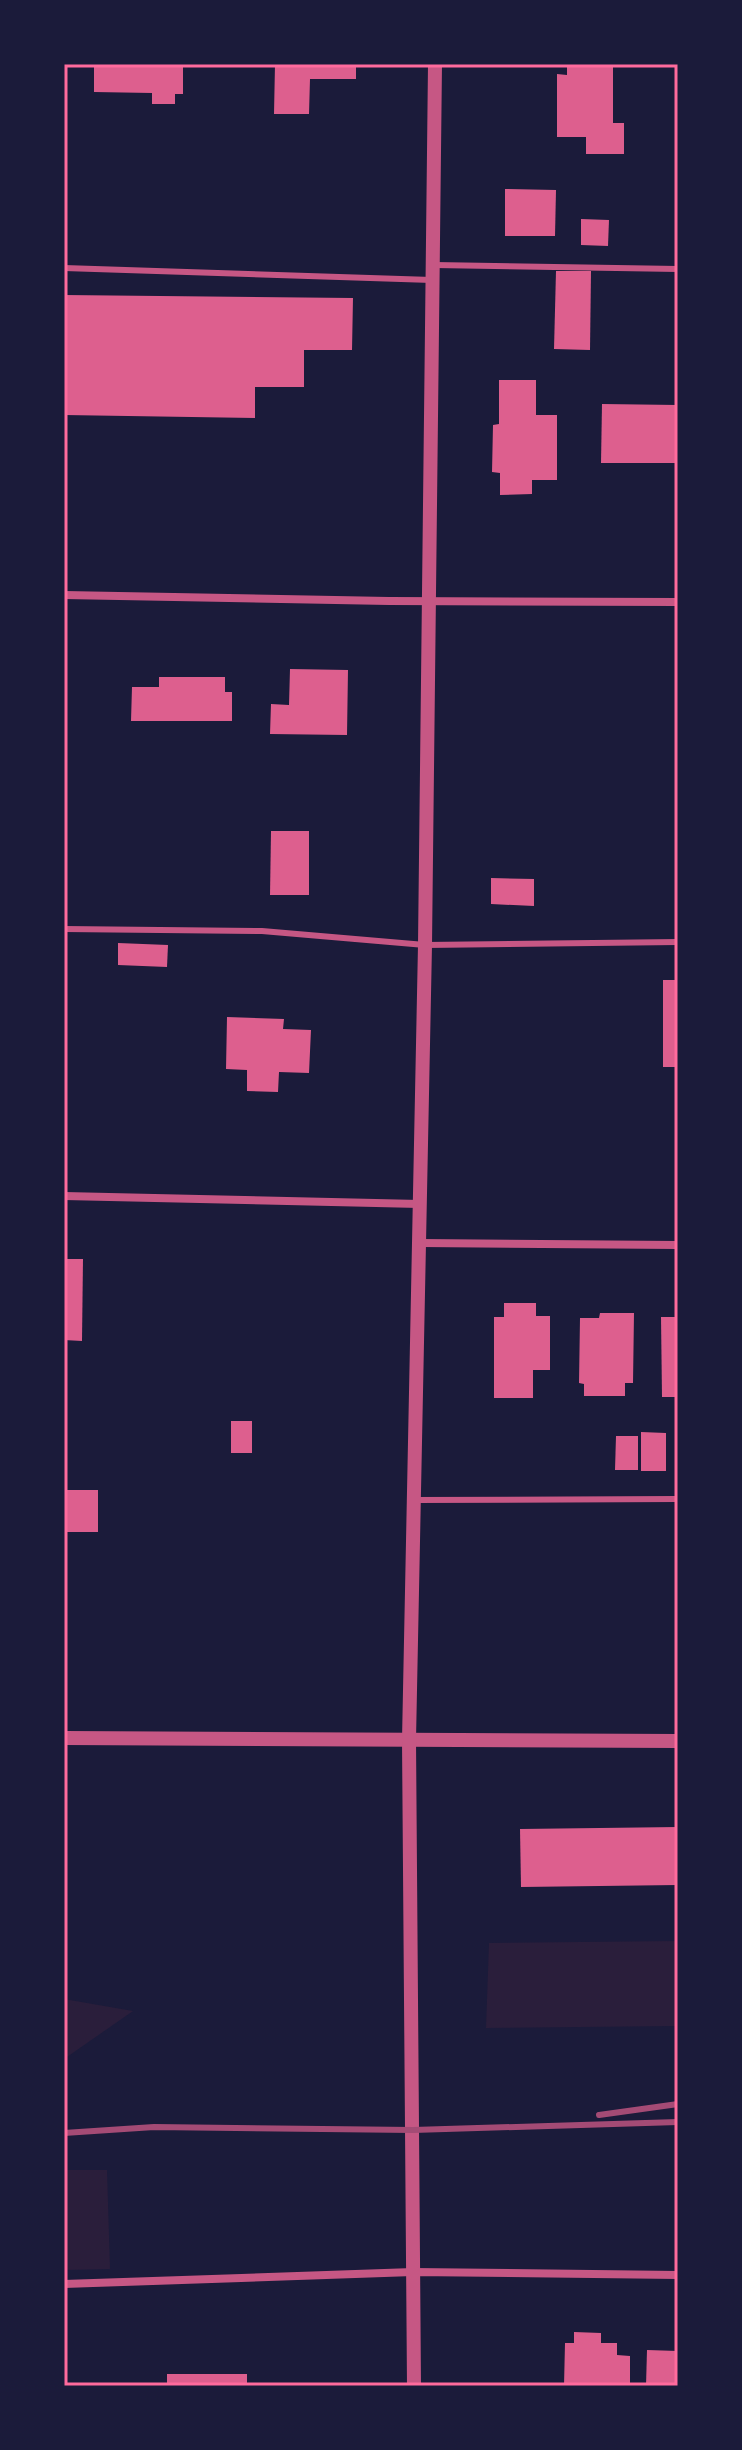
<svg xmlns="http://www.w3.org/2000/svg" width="742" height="2450" viewBox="0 0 742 2450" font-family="Karla,sans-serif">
<rect width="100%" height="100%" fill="#1b1b3a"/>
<g fill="#2a1e3b">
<polygon points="678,1941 678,2026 486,2028 489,1943"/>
<polygon points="64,1999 133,2011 64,2059"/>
<polygon points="64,2170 107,2170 110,2269 64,2270"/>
</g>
<g fill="#dd5f8e">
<polygon points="94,64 183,64 183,94 175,94 175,104 152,104 152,93 94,92"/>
<polygon points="275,64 356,64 356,79 310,79 309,114 274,114"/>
<polygon points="567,64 613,64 613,123 624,123 624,154 586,154 586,137 557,137 557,74 567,75"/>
<polygon points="505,189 556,190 555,236 505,236"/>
<polygon points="581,219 609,220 608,246 581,245"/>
<polygon points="556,271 591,271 590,350 554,349"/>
<polygon points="64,295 353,298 352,350 304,350 304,387 255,387 255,418 64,415"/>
<polygon points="499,380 536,380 536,415 557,415 557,480 532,480 532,494 500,495 500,473 492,472 493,425 499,424"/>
<polygon points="602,404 678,405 678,463 601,463"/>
<polygon points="290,669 348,670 347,735 270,734 271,704 289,705"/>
<polygon points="159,677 225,677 225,692 232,692 232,721 131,721 132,687 159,687"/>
<polygon points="271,831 309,831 309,895 270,895"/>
<polygon points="491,878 534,879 534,906 491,904"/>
<polygon points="118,943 168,945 167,967 118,965"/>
<rect x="663" y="980" width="15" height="87"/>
<polygon points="227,1017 284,1019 283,1029 311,1030 309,1073 279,1072 278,1092 247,1091 247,1070 226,1069"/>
<polygon points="64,1259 83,1259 82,1341 64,1340"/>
<polygon points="504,1303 536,1303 536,1316 550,1316 550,1370 533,1370 533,1398 494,1398 494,1317 504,1317"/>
<polygon points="600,1313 634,1313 633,1383 625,1383 625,1396 584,1396 584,1384 579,1383 580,1318 599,1318"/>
<polygon points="661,1317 678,1317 678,1397 662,1397"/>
<rect x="231" y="1421" width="21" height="32"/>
<polygon points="641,1432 666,1433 666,1471 641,1471"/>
<polygon points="616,1436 638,1436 638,1470 615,1470"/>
<polygon points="65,1490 98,1490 98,1532 64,1532"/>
<polygon points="678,1827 678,1885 521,1887 520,1829"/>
<polygon points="574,2332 601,2333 601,2343 617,2343 617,2355 630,2356 630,2386 564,2386 565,2343 574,2343"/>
<polygon points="647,2350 678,2351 678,2386 646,2386"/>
<rect x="167" y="2374" width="80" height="12"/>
</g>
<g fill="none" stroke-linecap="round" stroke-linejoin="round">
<g stroke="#c65784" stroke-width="6">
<polyline points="434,265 678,269"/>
<polyline points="64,268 432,280"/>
<polyline points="64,929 262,931 425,945 678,942"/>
<polyline points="413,1500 678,1499"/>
</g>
<g stroke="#c65784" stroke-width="8">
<polyline points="64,595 389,601 678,602"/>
<polyline points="64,1196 420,1204"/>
<polyline points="421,1243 678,1245"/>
<polyline points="64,2284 413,2272 678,2275"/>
</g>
<g stroke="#c65784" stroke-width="14">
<polyline points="64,1738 678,1741"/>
<polyline points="414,2386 409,1740 425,945 435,64"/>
</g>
<g stroke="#a44b75" stroke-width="6">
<polyline points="599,2115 678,2104"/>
<polyline points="64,2133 154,2127 413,2130 678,2122"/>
</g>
</g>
<rect width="742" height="2450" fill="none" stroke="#1b1b3a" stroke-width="132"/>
<rect x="66" y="66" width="610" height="2318" fill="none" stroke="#ff6b9d" stroke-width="3"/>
</svg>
